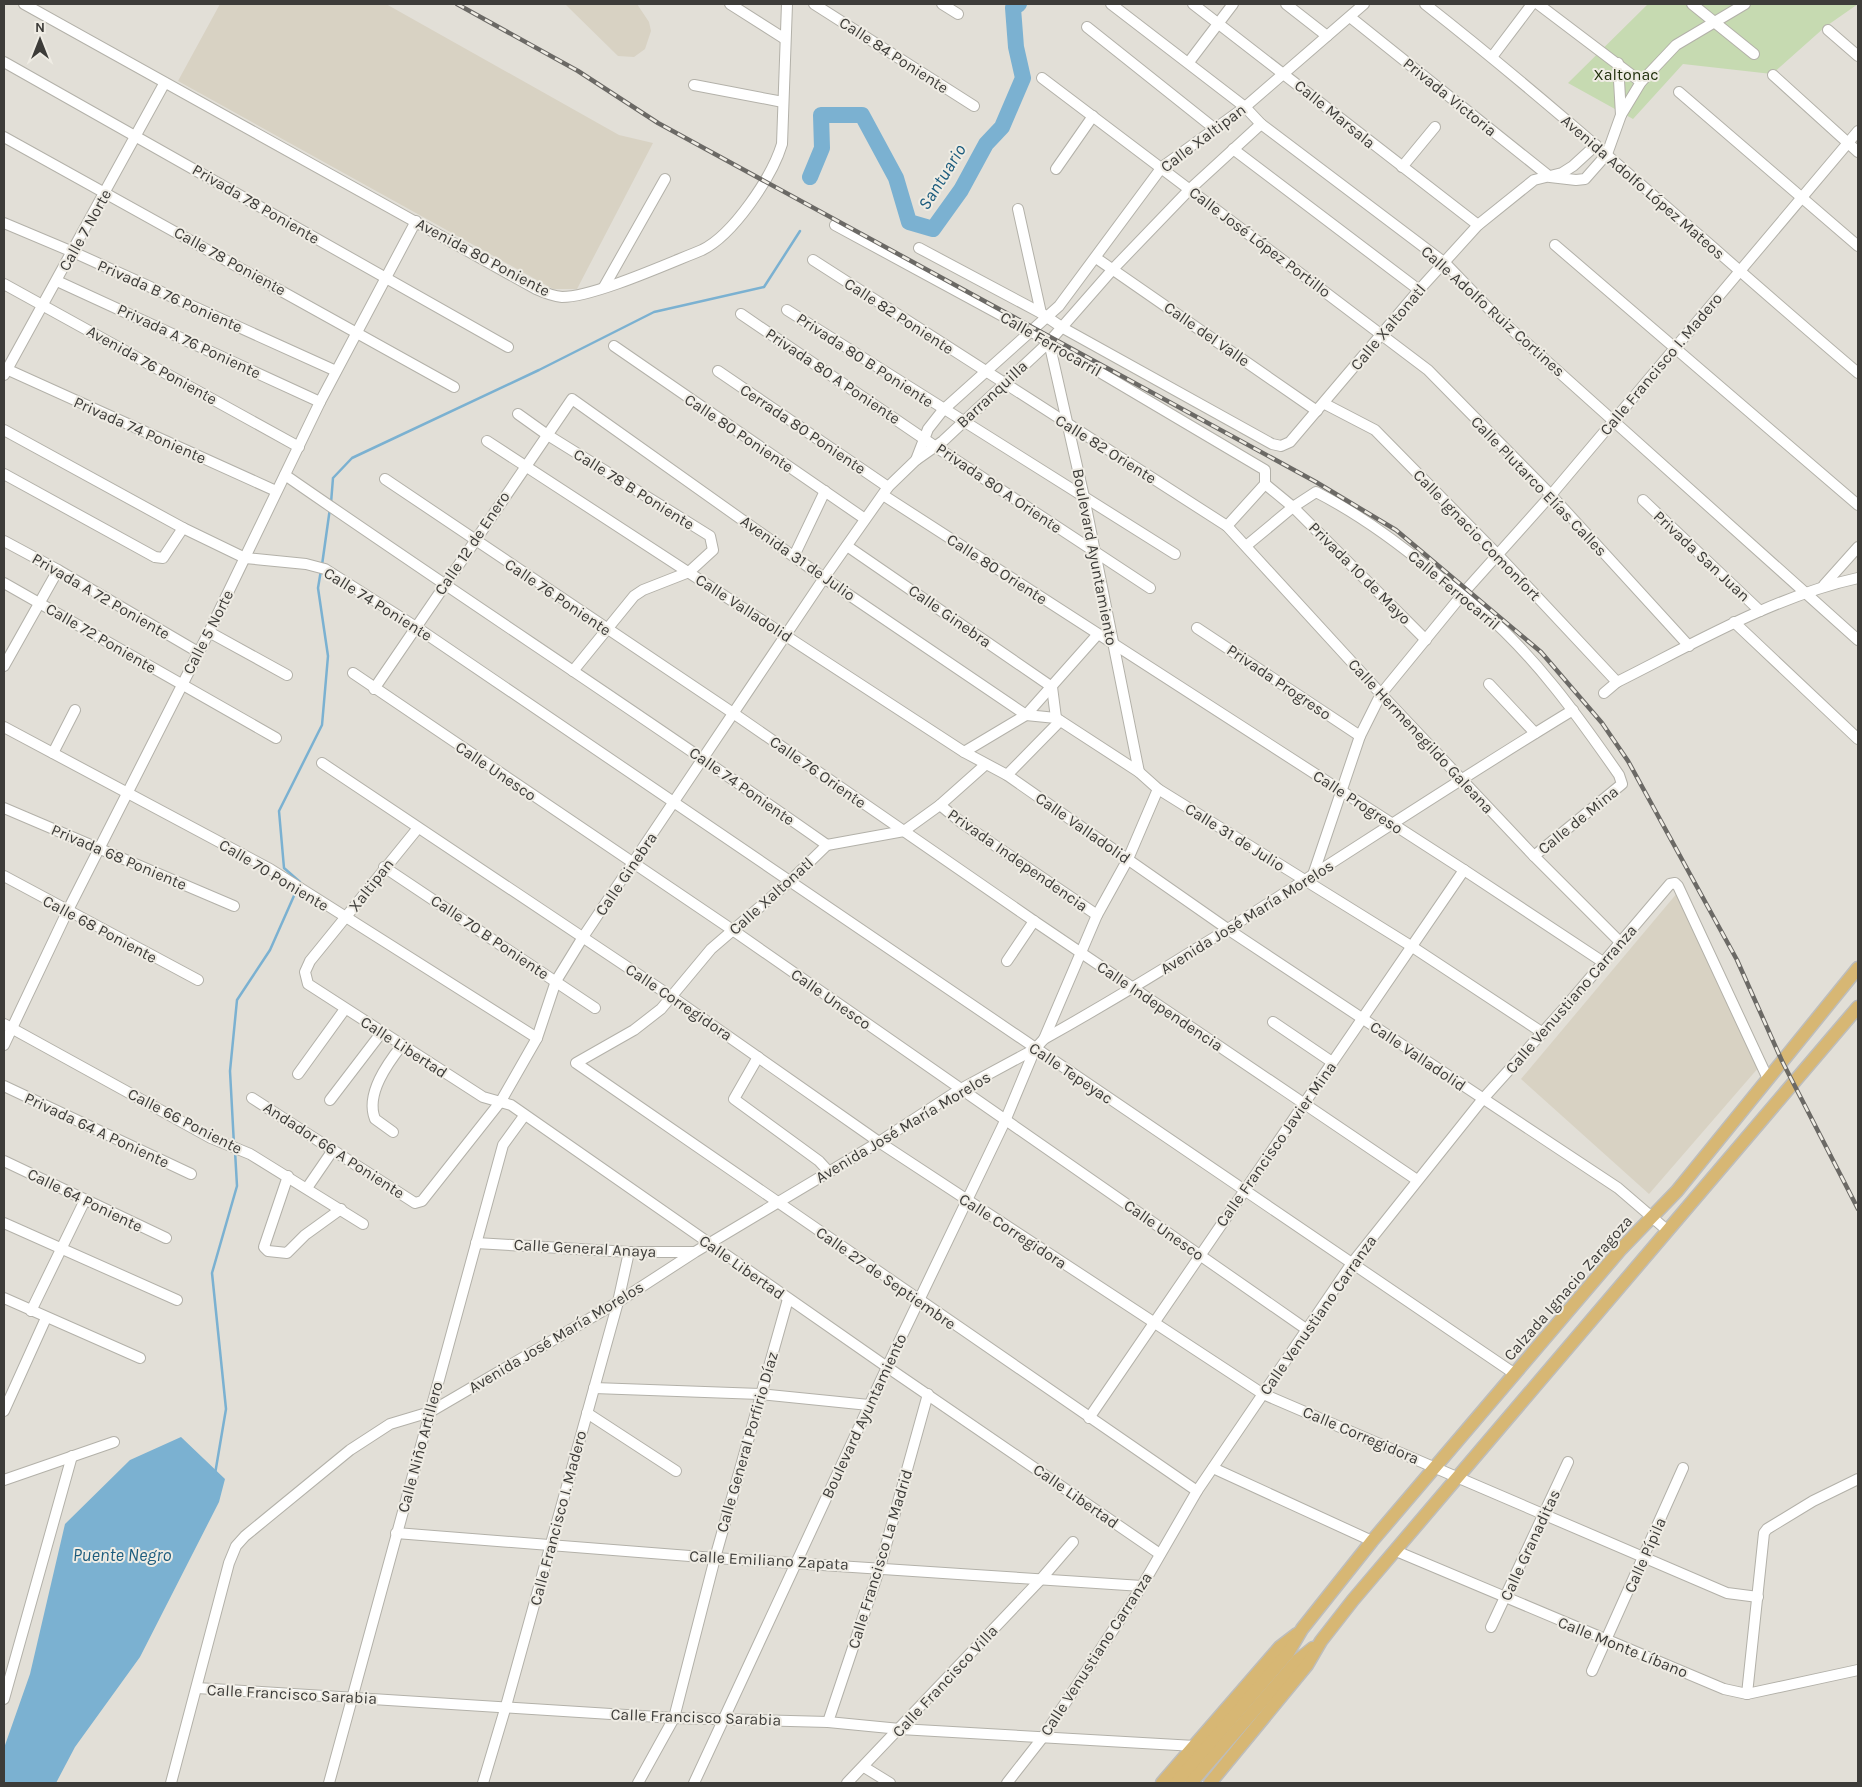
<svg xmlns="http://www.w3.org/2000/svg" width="1862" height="1787" viewBox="0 0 1862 1787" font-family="Karla,sans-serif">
<rect width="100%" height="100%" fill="#e2dfd7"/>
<g fill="#d8d2c3">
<polygon points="220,4 386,4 619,135 653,143 577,289 553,289 178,81"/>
<polygon points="565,4 637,4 649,22 651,31 645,49 634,57 618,56"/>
<polygon points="1678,892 1759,1067 1649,1194 1521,1079"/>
</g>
<polygon fill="#c6dab1" points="1648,4 1858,4 1825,27 1772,74 1683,64 1633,119 1568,83"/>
<polygon fill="#7bb1d1" points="181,1437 225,1479 219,1502 140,1657 75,1747 56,1783 4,1783 4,1748 30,1674 65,1524 130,1460"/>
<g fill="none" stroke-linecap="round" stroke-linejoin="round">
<g stroke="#7bb1d1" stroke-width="2.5">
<polyline points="331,503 333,478 352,458 539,370 654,312 764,287 800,231"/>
<polyline points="322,565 330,508"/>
<polyline points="299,884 300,882 284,868 279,811 322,725 328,656 318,588 321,570"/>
<polyline points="234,1145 230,1071 237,1000 270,950 297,889"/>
<polyline points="215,1474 226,1409 212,1273 237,1186 235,1151"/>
</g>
<polyline stroke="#7bb1d1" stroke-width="16" points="810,177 822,148 821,115 862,115 896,178 909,222 933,229 961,190 986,144 1002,127 1023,78 1016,47 1013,8 1019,4"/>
<defs>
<g id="minor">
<path d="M24,4L536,289C545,293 552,296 562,297C594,297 669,263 702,250C733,235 772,177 782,144L787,4"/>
<polyline points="730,4 785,39"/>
<polyline points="814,4 974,106"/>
<polyline points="942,4 958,14"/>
<polyline points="1111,4 1245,107 1261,124 1445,263 1493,313 1858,640"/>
<polyline points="1193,4 1478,225"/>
<polyline points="1286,4 1327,36"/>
<path d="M1425,4C1574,121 1713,250 1858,373"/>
<polyline points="1538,4 1641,82"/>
<polyline points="1692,4 1754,54"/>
<polyline points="1350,17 1550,177 1576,180 1585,179 1607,154 1621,115 1641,82 1676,45 1745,4"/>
<polyline points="1087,27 1215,129"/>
<polyline points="1828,30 1858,56"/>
<polyline points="1492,57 1532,4"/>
<polyline points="4,62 508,347"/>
<polyline points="1189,62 1233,4"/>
<polyline points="1618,63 1621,115"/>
<polyline points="1773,75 1858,152"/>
<polyline points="1042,78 1428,370 1551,495 1689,646"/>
<polyline points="694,85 783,102"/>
<polyline points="1679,92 1858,246"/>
<polyline points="4,137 454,387"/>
<polyline points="1233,149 1419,290"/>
<polyline points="1402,167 1435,127"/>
<polyline points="1056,169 1093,116"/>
<polyline points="1018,209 1041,313"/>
<polyline points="4,223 73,252 336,371"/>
<polyline points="835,225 1032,332 1265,470 1265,484 1227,526"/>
<polyline points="1555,245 1858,505"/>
<polyline points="919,248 1041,313 1063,328 1272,444 1281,446 1290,442 1419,290 1478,225 1534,180 1562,173 1573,166 1596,145"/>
<polyline points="1096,258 1317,411"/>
<polyline points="813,260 1227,526 1381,694 1534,856 1620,942"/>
<polyline points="57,281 320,402"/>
<polyline points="4,284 299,447"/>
<polyline points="604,287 665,179"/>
<polyline points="787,310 1175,554"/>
<polyline points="741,314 936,447 1150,588"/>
<polyline points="1049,342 1084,497 1139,772"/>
<polyline points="614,346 865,519"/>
<polyline points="4,368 276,491"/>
<polyline points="718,371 888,487"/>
<polyline points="4,375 164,84"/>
<polyline points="1325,404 1375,430 1498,555 1617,682"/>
<polyline points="518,414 546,434 710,536 713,550 689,572 643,590 634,596 573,671"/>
<polyline points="4,430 183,528 245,558 306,564 325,569 416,627 1515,1374"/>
<polyline points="487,441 964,752 1007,775 1229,930 1618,1188 1668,1231"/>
<polyline points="916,460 928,429 943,410 1059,306 1162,167 1245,107 1364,4"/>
<polyline points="4,474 155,557 163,558 183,528"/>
<path d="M285,475C465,600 648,719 827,845"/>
<polyline points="385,479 733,713 1034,921 1417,1180"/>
<polyline points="1265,484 1293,507 1426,640"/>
<polyline points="883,495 1464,870 1603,962"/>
<polyline points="1643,500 1760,611"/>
<polyline points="4,541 58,570 198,652"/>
<polyline points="847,546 1052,687 1056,718"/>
<path d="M1246,546L1293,507L1316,492C1359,514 1396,541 1432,571C1448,584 1465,596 1480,609C1535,656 1578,716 1619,775L1622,784L1534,856"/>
<polyline points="794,556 825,491"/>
<polyline points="4,583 276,738"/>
<polyline points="1824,585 1858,547"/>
<polyline points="1734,622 1858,739"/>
<polyline points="1197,628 1360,736"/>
<polyline points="209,632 287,675"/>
<polyline points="4,666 58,570"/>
<polyline points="353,673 734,931 1306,1329"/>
<polyline points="1489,684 1535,733"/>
<polyline points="374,689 572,399 824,578 1026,715 1056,718 1139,772 1158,789 1411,946 1543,1033"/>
<path d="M1604,693L1617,682C1693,644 1775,596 1858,578"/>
<polyline points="4,727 270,869 537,1038"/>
<polyline points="964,752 1026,715 1098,634"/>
<polyline points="53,753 75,710"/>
<polyline points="322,763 672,997 879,1142 1263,1394 1727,1593 1758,1597"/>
<polyline points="985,765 940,805 904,831 827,845 790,881 711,949 661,1009 634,1030 576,1063 1197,1491"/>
<polyline points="1007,775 1060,721"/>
<polyline points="940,805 962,823 1097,915"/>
<polyline points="4,808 234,906"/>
<polyline points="418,828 310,961 305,972 308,984 483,1097 511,1105 887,1367 1160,1554"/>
<polyline points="384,867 595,1008"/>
<polyline points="1313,875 1360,736 1381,694 1466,590 1551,495 1858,131"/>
<polyline points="4,876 198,980"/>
<polyline points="1007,961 1034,921"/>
<polyline points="1273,1022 1332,1062"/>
<polyline points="4,1024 211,1138 250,1154 363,1224"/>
<polyline points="1044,1039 1097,915 1128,859 1158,789"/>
<polyline points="4,1045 67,912 209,632 320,402 416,221"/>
<polyline points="758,1057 734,1099 819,1161 829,1172"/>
<polyline points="298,1074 345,1009"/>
<polyline points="4,1086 191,1174"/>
<polyline points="252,1098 415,1203 422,1201 501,1101 537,1038 556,981 583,937 824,578 888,487 916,460 943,441 1049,342 1113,269 1189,190 1261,124"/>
<polyline points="330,1100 382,1032"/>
<path d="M393,1132L375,1119C365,1094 388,1063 402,1045"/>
<polyline points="4,1161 166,1238"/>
<polyline points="288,1176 264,1247 268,1251 287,1253 305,1235 341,1209"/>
<polyline points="307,1188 333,1150"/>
<polyline points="4,1223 177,1300"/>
<polyline points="476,1243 629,1252 694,1252"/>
<polyline points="4,1298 140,1358"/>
<polyline points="31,1311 85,1200"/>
<polyline points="594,1388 760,1394 869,1405"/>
<polyline points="4,1411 46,1318"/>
<polyline points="587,1413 676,1471"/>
<polyline points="1089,1418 1464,870"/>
<polyline points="1213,1468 1372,1541"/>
<polyline points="4,1480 114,1442"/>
<polyline points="396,1533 715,1558 1142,1586"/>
<polyline points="1396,1551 1724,1689 1747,1694 1858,1670"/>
<polyline points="1491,1627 1568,1462"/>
<polyline points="1592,1671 1683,1468"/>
<polyline points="197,1688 674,1718 828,1722 900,1729 1195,1746"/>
<polyline points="1747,1694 1764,1533 1767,1529 1813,1501 1858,1479"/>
<polyline points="4,1699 72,1456"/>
<polyline points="828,1722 880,1567 928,1394"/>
<polyline points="864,1767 890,1783"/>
<path d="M171,1783L229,1563L236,1546L245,1536L350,1450L390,1424L430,1412L618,1302L695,1252L879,1142L959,1090L1035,1049L1044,1039C1226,937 1395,818 1573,710"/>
<polyline points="329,1783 503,1145 524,1116"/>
<polyline points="483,1783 506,1706 618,1302 629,1252"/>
<polyline points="638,1783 674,1718 715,1558 788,1299"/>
<polyline points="694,1783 887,1367 1005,1121 1035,1049"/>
<polyline points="847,1783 1042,1578 1073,1542"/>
<polyline points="1007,1783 1043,1737 1142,1586 1197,1491 1352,1263 1482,1100 1568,1004 1670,884 1675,883 1678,886 1768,1079"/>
</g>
<g id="major">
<polyline points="1162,1783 1280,1647 1297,1634"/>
<polyline points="1176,1783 1288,1653 1302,1629 1372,1541 1621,1249 1677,1191 1858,968"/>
<polyline points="1191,1783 1298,1660 1313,1648"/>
<polyline points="1210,1783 1307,1665 1321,1641 1353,1600 1858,1007"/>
</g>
</defs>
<use href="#minor" stroke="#b3b1a9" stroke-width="12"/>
<use href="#major" stroke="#bdbdbc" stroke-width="15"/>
<use href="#minor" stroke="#fff" stroke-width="10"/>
<use href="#major" stroke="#d7b774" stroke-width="12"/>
<defs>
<polyline id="rail" points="457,4 578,71 658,123 1316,482 1396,530 1541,652 1602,723 1628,761 1737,960 1782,1061 1858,1209"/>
</defs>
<use href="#rail" stroke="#6b6965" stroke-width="4.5"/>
<use href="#rail" stroke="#efece4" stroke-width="2.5" stroke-dasharray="8" stroke-linecap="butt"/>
</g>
<g text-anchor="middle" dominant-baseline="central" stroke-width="4" stroke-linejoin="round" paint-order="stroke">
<g font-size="16" fill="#3d3c39" stroke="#efece4">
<text transform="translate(894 55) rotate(33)">Calle 84 Poniente</text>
<text transform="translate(1450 97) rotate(39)">Privada Victoria</text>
<text transform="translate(1335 114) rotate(39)">Calle Marsala</text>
<text transform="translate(1203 138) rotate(-37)">Calle Xaltipan</text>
<text transform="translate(1643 187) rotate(41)">Avenida Adolfo López Mateos</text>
<text transform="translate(256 204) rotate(30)">Privada 78 Poniente</text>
<text transform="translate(85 230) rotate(-61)">Calle 7 Norte</text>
<text transform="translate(1260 242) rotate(37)">Calle José López Portillo</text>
<text transform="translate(483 257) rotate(28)">Avenida 80 Poniente</text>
<text transform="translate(230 261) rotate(29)">Calle 78 Poniente</text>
<text transform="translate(170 296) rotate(24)">Privada B 76 Poniente</text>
<text transform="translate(1493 311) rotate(42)">Calle Adolfo Ruiz Cortines</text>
<text transform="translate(899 316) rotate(33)">Calle 82 Poniente</text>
<text transform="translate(1388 327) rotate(-50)">Calle Xaltonatl</text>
<text transform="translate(1207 334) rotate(35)">Calle del Valle</text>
<text transform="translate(189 341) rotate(25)">Privada A 76 Poniente</text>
<text transform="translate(1051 344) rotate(30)">Calle Ferrocarril</text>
<text transform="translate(865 360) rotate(33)">Privada 80 B Poniente</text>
<text transform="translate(1661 364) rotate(-50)">Calle Francisco I. Madero</text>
<text transform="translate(152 365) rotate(29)">Avenida 76 Poniente</text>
<text transform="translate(833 376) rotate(34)">Privada 80 A Poniente</text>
<text transform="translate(992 394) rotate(-43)">Barranquilla</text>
<text transform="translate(803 429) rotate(34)">Cerrada 80 Poniente</text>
<text transform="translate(140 430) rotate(24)">Privada 74 Poniente</text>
<text transform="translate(739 433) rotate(34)">Calle 80 Poniente</text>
<text transform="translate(1106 449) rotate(32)">Calle 82 Oriente</text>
<text transform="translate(1539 486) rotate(46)">Calle Plutarco Elías Calles</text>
<text transform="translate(999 488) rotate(34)">Privada 80 A Oriente</text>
<text transform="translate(634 489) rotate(32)">Calle 78 B Poniente</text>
<text transform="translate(1477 535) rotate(46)">Calle Ignacio Comonfort</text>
<text transform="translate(472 543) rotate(-56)">Calle 12 de Enero</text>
<text transform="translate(1702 556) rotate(43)">Privada San Juan</text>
<text transform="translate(1095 557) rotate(79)">Boulevard Ayuntamiento</text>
<text transform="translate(798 558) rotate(35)">Avenida 31 de Julio</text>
<text transform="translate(997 569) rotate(33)">Calle 80 Oriente</text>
<text transform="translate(1360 573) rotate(45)">Privada 10 de Mayo</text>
<text transform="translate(1454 590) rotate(40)">Calle Ferrocarril</text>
<text transform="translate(101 596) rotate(30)">Privada A 72 Poniente</text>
<text transform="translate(558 597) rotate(34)">Calle 76 Poniente</text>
<text transform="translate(378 604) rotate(32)">Calle 74 Poniente</text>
<text transform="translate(744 608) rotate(33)">Calle Valladolid</text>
<text transform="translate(950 616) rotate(35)">Calle Ginebra</text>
<text transform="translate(208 632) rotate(-63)">Calle 5 Norte</text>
<text transform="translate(101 638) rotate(30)">Calle 72 Poniente</text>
<text transform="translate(1279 682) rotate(34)">Privada Progreso</text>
<text transform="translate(1421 736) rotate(47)">Calle Hermenegildo Galeana</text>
<text transform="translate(496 771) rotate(34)">Calle Unesco</text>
<text transform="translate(818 772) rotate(35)">Calle 76 Oriente</text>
<text transform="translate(742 786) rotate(35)">Calle 74 Poniente</text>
<text transform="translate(1358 802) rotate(33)">Calle Progreso</text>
<text transform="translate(1578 820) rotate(-39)">Calle de Mina</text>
<text transform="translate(1083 828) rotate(35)">Calle Valladolid</text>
<text transform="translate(1235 837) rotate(32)">Calle 31 de Julio</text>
<text transform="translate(119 857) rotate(23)">Privada 68 Poniente</text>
<text transform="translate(1018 860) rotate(35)">Privada Independencia</text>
<text transform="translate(626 874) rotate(-56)">Calle Ginebra</text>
<text transform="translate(274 875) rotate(31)">Calle 70 Poniente</text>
<text transform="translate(371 885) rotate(-52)">Xaltipan</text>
<text transform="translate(771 896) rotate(-42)">Calle Xaltonatl</text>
<text transform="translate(1247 917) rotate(-32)">Avenida José María Morelos</text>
<text transform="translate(100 929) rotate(28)">Calle 68 Poniente</text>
<text transform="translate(490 937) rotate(34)">Calle 70 B Poniente</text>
<text transform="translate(831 999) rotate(35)">Calle Unesco</text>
<text transform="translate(1571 999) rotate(-49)">Calle Venustiano Carranza</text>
<text transform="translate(679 1002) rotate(34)">Calle Corregidora</text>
<text transform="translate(1160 1006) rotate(34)">Calle Independencia</text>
<text transform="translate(404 1047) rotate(33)">Calle Libertad</text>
<text transform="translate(1418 1056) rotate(34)">Calle Valladolid</text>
<text transform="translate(1071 1073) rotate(34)">Calle Tepeyac</text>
<text transform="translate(185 1121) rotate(27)">Calle 66 Poniente</text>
<text transform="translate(903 1127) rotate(-31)">Avenida José María Morelos</text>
<text transform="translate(97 1130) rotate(25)">Privada 64 A Poniente</text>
<text transform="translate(1276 1144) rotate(-55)">Calle Francisco Javier Mina</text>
<text transform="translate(334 1150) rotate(33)">Andador 66 A Poniente</text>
<text transform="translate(85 1200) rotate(26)">Calle 64 Poniente</text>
<text transform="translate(1164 1230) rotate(35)">Calle Unesco</text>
<text transform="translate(1013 1231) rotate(33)">Calle Corregidora</text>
<text transform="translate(585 1248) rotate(3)">Calle General Anaya</text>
<text transform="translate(742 1267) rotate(35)">Calle Libertad</text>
<text transform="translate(886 1278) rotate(35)">Calle 27 de Septiembre</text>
<text transform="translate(1568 1288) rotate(-49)">Calzada Ignacio Zaragoza</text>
<text transform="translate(1318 1315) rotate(-55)">Calle Venustiano Carranza</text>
<text transform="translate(556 1337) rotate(-31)">Avenida José María Morelos</text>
<text transform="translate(864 1416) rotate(-65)">Boulevard Ayuntamiento</text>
<text transform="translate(1361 1435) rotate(23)">Calle Corregidora</text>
<text transform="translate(747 1442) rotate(-74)">Calle General Porfirio Díaz</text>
<text transform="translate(420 1447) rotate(-75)">Calle Niño Artillero</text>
<text transform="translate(1076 1496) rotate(35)">Calle Libertad</text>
<text transform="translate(558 1518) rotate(-75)">Calle Francisco I. Madero</text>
<text transform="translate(1530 1545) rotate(-65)">Calle Granaditas</text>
<text transform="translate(1645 1555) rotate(-66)">Calle Pípila</text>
<text transform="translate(880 1559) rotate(-73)">Calle Francisco La Madrid</text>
<text transform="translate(769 1560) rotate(3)">Calle Emiliano Zapata</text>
<text transform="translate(1623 1647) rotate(22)">Calle Monte Líbano</text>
<text transform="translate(1096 1654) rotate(-57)">Calle Venustiano Carranza</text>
<text transform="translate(945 1681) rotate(-47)">Calle Francisco Villa</text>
<text transform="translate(292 1694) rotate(3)">Calle Francisco Sarabia</text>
<text transform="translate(696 1717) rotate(2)">Calle Francisco Sarabia</text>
</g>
<g font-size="16" fill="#22310d" stroke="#efece4">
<text x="1626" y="74">Xaltonac</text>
</g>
<g font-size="18" font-style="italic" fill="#1c5c7d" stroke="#efece4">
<text transform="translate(942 177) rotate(-58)">Santuario</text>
<text x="122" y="1555">Puente Negro</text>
</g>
</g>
<rect width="1862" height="1787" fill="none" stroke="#3d3c39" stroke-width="10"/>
<g transform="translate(40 40)" stroke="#efece4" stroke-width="4" paint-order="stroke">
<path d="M0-4L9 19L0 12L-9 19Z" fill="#3d3c39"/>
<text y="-8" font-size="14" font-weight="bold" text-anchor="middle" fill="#3d3c39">N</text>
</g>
</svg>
